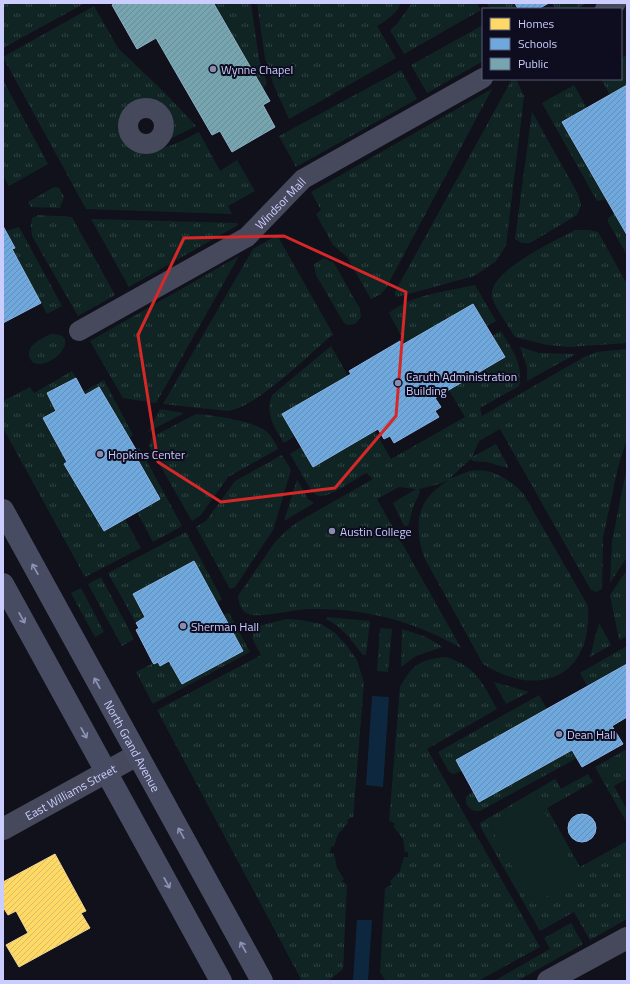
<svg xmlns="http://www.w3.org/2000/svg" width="630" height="984" viewBox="0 0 630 984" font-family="'Titillium Web',sans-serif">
<defs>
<pattern id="grass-tufts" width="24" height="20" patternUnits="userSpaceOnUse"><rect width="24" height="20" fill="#102523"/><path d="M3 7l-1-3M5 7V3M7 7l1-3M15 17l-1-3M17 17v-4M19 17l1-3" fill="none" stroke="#314344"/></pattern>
<pattern id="homes-hatch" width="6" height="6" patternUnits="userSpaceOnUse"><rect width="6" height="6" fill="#ffd966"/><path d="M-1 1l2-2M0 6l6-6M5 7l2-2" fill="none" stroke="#d8ba61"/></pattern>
<pattern id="schools-hatch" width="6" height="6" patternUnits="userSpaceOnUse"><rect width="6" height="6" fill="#6fa8dc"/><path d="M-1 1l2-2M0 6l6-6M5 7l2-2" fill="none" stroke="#628eb8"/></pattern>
<pattern id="public-hatch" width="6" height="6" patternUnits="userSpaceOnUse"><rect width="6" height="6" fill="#76a5af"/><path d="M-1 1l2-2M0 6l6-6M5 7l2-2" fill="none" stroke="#688b96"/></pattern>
</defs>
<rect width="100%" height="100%" fill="#11111b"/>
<g fill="url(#grass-tufts)">
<polygon points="3,3 85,3 3,48"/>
<polygon points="215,3 251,3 259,59 267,83 263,89 214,4"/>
<path d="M257,3H401C396,14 387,20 377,26L396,58L289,119L274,86L265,58Z"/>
<polygon points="412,3 476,3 481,10 404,54 390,30 397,24"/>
<polygon points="487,3 515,3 518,9 490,9"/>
<polygon points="552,3 587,3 576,9 555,9"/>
<path d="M94,6L118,48L165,93L196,126L168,140L155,141L162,134L164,121C149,87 108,127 141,143C146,145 153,148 159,148C173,147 186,138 199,132L220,171L237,160L255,191L228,206L232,214L86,209L3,57Z"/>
<polygon points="483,25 483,61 427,93 411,65"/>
<polygon points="627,55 627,85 610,95 601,79 621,79 621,58"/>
<polygon points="401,70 417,99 296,167 279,136"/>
<polygon points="512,79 516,79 524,96 506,246 495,262 474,276 397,297 395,295 395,292"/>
<polygon points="3,80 48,164 9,186 3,175"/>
<polygon points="574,85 587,108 563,122 606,199 598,201 596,199 542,103"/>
<polygon points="492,89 386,288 381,294 371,299 347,257 333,245 316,214 321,210 311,192"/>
<polygon points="532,112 578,194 581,205 577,215 530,243 522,243 515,239"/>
<polygon points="54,187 59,188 64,197 60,208 31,207 28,202"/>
<polygon points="615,213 627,235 627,255 608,222 608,218"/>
<polygon points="38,215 72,217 115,295 78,316 32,236 31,226 32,218"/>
<polygon points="91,219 237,223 238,225 129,287"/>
<polygon points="19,227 62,306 47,314 12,249 14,248 6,231"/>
<path d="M575,230H589L598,232L627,284V343L569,347L547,345L515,337C509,327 494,306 492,297C486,272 557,240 575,230Z"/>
<path d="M277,235L333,334C308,355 259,406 228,411L163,404L253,249Z"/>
<polygon points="239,256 156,403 123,398 90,341"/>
<polygon points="324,258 334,263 360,309 361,317 355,324 348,325 344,323 316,275 314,264"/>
<path d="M475,285L496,321L487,326L473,304L405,343L389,313C411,295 447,291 475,285Z"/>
<path d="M501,331C511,349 524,364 519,386L480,408L482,416L584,357L597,352L627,349V439L618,467L603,538L602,589L596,592L591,590L500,429L479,441L472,457L496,444L508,466V468L487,462L473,461L471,459L450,478C457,477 463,473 470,471C491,467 509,479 523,493L588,606C593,676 540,700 483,664L425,559C417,538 414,512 431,494C436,489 443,484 448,480L439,484L419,489L420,492L413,507L408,526H404L393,503L416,489L399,487L377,499L461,648C414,621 365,608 310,609C293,609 268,617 253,615C242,614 239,605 238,596L275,542L286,531L296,523L373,479L366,473C355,479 333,495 322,496C317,496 314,494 311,490L290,454L301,447L313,467L375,431L391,459L465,417L449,390L505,357L492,336Z"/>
<path d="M51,334C80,334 59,362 41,364C37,364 33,364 31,360C23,347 42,338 51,334Z"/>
<path d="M331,346L348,376L282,414L295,436L284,443C274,427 265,414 272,395Z"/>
<polygon points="520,347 539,353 576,354 527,381 527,367"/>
<polygon points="72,371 76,378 47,393 56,411 43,418 67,462 64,464 104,530 125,519 141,548 85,577 3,428 3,401 30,387 34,393"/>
<polygon points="104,380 133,435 129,438 126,432 124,433 83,392"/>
<polygon points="160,409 184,413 148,432"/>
<path d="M196,414C213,415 250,421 263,429C270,433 275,442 278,449L228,477L201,515L192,521L149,446L152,437Z"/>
<polygon points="139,447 182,526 153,542 137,512 160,499 135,455 138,453 135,450"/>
<polygon points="282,455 291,470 273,530 235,587 230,589 196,527 206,521 235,481"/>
<polygon points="627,467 627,557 610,583 612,541"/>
<polygon points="297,480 308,499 314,503 284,521"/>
<polygon points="186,532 222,599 217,603 194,562 133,594 145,617 136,623 108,573"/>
<polygon points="627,570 627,636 619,640 610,595"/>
<polygon points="101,577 134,639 122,646 88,584"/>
<polygon points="81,588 104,632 95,637 71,593"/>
<polygon points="229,613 250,652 153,704 136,672 153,663 154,664 158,662 160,666 169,661 182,684 243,651 223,615"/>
<path d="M327,617L370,621L366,655H363C349,638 346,630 326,619Z"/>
<polygon points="286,619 301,620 321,624 335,633 347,646 357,660 364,683 353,818 352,817 347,820 348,823 338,834 334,846 331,847 330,853 334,853 337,868 344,879 342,881 347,885 343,969 328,981 302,981 157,710 261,655 252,638 255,627"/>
<polygon points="599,623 611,645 590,657"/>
<polygon points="380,628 392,629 388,672 377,671"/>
<polygon points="402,629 426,637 443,647 416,656 401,667"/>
<polygon points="627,646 627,664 587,686 580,673"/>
<path d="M446,657C476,666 483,684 497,709L427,749L540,947L478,981H386L380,972L385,888L392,885L390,881L400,871L404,857H408V852H405L403,839L393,826L395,824L391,821L389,822L400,687C413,664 419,660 446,657Z"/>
<polygon points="494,682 529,692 506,704"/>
<polygon points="539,695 547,709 456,759 462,771 453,774 449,772 438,752"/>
<polygon points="627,749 627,779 614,786 627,810 627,823 595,767"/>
<path d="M572,750L577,758L480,811C471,812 465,806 466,797L473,791L480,801Z"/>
<polygon points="588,774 593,782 547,808 580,867 627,841 627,919 590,940 574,912 540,931 481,828 480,823 555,779 561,789"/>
<polygon points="571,923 583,944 517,981 494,981 550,949 544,938"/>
</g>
<polygon fill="#102523" points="536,797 580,878 533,904 488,823"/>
<g fill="#0d283e">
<polygon points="372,696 389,697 383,787 366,785"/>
<polygon points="357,920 372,920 368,981 353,981"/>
</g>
<polygon fill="url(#homes-hatch)" stroke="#efd594" points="55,854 86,911 81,913 90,928 19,967 6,945 28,933 16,911 8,915 3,907 3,882"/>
<g fill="url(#schools-hatch)" stroke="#8bb3e6">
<polygon points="515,3 549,3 538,9 518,9"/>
<polygon points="627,85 627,235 562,122"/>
<polygon points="3,226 15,248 12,249 41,303 3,323"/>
<polygon points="473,304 505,357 435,398 441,407 435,411 439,417 394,443 390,436 384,439 378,429 313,467 282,414 351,374 349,371 400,341 402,345"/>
<polygon points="76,378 85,395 99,387 138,453 135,455 160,499 104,531 64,464 67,462 43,418 56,411 47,393"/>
<polygon points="194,561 243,651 182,684 169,661 160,666 158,662 154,664 153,663 136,630 139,628 136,623 145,617 133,594"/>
<polygon points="627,664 627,717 612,726 623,744 582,767 572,750 479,802 456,760"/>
<circle cx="582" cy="828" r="14"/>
</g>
<polygon fill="url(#public-hatch)" stroke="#90b1c7" points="115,3 215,3 214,4 270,101 263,105 275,127 232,152 220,131 212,135 156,38 137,49 112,5"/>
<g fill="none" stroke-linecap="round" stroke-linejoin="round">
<g stroke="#46485c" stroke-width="20">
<polyline points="605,9 616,3"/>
<circle cx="146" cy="126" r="18"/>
<path id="s1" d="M79,331L247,237L303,179L483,78"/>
</g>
<g stroke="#46485c" stroke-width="22">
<path id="s2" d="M3,829L137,755"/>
<polyline points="548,981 627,938"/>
</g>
<g stroke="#484c62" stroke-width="22">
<path id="s3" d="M3,510L262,981"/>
<polyline points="3,584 221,981"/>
</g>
</g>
<defs><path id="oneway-shaft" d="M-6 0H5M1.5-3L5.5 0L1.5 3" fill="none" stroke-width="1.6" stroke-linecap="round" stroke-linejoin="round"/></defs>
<g stroke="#9093b8">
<use href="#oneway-shaft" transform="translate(35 569) rotate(-119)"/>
<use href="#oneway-shaft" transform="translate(22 618) rotate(61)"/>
<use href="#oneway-shaft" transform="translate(97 683) rotate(-119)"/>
<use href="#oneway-shaft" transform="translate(84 733) rotate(61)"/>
<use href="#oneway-shaft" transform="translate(181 833) rotate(-119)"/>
<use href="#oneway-shaft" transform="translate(167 883) rotate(61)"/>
<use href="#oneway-shaft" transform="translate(243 947) rotate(-119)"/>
</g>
<path fill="none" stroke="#d62828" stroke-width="3" stroke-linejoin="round" d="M284,236L406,292L396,416L335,488L221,502L158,462L138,335L184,238Z"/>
<g fill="#8a8baf" stroke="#0d0d1f" stroke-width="1.5">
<circle cx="213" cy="69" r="4"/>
<circle cx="398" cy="383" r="4"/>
<circle cx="100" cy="454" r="4"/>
<circle cx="332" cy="531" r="4"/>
<circle cx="183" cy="626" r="4"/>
<circle cx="559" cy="734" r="4"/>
</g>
<g text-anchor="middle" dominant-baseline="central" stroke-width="4" stroke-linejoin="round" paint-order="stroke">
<g font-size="12" fill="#cbcdfe" stroke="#0d0d1f" text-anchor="start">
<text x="221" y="69">Wynne Chapel</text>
<text x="406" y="376">Caruth Administration<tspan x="406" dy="14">Building</tspan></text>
<text x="108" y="454">Hopkins Center</text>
<text x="340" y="531">Austin College</text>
<text x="191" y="626">Sherman Hall</text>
<text x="567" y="734">Dean Hall</text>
</g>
<g font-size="12" fill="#cbcdfe" stroke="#0d0d1f">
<text stroke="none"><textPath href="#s1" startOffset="240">Windsor Mall</textPath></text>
<text stroke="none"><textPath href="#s3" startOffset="269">North Grand Avenue</textPath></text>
<text stroke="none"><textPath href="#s2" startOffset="77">East Williams Street</textPath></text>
</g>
</g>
<rect width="630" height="984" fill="none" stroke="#cbcdfe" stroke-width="8"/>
<rect x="482" y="8" width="140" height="72" fill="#0d0d1f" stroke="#595a78"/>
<rect x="490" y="18" width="20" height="12" fill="#ffd966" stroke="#595a78"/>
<text x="518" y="28" font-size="12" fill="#cbcdfe">Homes</text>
<rect x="490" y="38" width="20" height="12" fill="#6fa8dc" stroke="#595a78"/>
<text x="518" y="48" font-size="12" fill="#cbcdfe">Schools</text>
<rect x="490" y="58" width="20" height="12" fill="#76a5af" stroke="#595a78"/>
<text x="518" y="68" font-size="12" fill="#cbcdfe">Public</text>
</svg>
